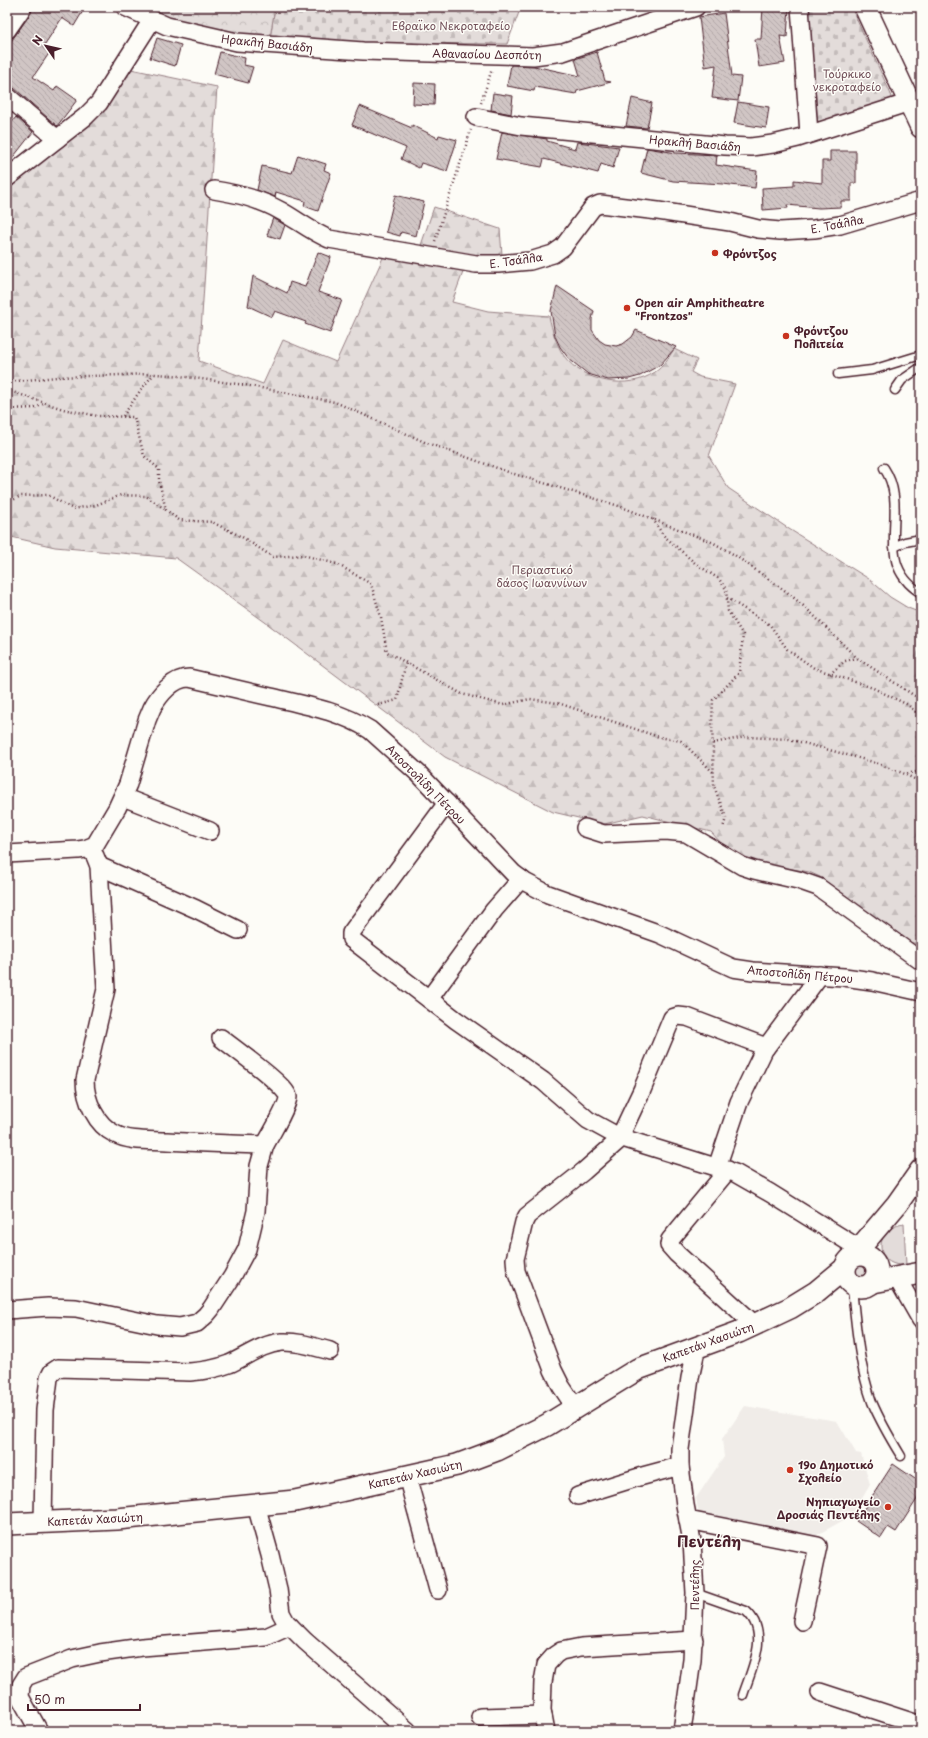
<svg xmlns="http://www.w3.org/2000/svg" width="928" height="1738" viewBox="0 0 928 1738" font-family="'Playpen Sans',sans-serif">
<defs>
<pattern id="forest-firs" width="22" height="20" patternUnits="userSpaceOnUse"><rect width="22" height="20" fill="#e3dcda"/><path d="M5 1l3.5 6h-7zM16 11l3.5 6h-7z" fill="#c4bcbb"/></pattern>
<pattern id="cemetery-stones" width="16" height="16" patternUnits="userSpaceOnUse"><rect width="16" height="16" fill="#e3dcda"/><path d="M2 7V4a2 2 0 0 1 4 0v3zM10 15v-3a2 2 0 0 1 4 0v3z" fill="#c4bcbb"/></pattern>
<pattern id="park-crowns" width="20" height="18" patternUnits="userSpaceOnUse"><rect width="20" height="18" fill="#e3dcda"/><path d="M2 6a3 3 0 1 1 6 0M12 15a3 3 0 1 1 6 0" fill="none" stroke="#c4bcbb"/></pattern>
<pattern id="building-back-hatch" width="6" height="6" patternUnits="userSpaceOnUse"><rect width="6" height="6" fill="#d0c5c4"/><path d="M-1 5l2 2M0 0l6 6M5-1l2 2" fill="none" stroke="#b4a9a9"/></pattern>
</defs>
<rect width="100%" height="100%" fill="#fdfcf7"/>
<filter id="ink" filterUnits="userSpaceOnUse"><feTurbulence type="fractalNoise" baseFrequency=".025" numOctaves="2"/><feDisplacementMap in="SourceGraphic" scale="8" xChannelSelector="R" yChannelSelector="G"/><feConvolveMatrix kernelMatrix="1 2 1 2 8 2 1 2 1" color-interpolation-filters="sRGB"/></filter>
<g filter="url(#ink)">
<polygon fill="#f0ece8" points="745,1406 837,1421 856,1453 861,1454 870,1484 851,1516 815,1536 786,1536 699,1516 696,1498 724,1457 722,1439"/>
<g fill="#e3dcda" stroke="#967e82">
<path d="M904,1224L906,1265C874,1268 872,1228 904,1224Z"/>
<circle cx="862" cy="1271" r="11"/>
</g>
<path fill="url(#forest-firs)" stroke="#967e82" d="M126,68L217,87L199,361L263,384L283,340L336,362L386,251L417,257L434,207L500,229L502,255L469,256L452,302L488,311L549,316C552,330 556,344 564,356C583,382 628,391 655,372C663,367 669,357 674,349L697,360L691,372L700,377L735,384L709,456L728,488L789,529L869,579L890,597L908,608L921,613V944L906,942L820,877L809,872L743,860L731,854L711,832L643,815L604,824L553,812L445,757L265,622L176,558L55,547L7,536V183Z"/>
<g fill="url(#cemetery-stones)" stroke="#967e82">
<polygon points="275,7 521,7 507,44 358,43 270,38"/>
<polygon points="808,7 851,7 893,99 818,125"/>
</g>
<path fill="url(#park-crowns)" stroke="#967e82" d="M141,7H275L270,38C224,33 185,25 141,7Z"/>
<g fill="url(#building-back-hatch)" stroke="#4a1f2b">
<polygon points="33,7 77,7 83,11 74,26 62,18 43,47 50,52 33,77 54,91 57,86 77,100 57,126 14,88 7,86 7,47 31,13"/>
<polygon points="763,7 789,7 787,37 780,36 785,63 759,67 755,39 761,39"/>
<polygon points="724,13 732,76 741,77 738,101 712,98 716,65 705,67 699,17"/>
<polygon points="157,38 181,45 175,66 150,58"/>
<polygon points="220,52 245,58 244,65 253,67 248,83 214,74"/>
<polygon points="597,52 605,81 611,82 577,91 576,94 535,87 534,91 507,86 511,65 534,66 580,76 575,59"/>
<polygon points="414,83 435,84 434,105 413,104"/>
<polygon points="493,93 513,96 511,114 491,110"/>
<polygon points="632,98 652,103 647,128 626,126"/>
<polygon points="738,102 769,107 766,128 734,123"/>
<polygon points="360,106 412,128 412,125 438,138 439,135 457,140 447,171 421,163 419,168 401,159 406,148 352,125"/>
<polygon points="16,117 33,132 7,165 7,128"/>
<polygon points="502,132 547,139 547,141 575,149 577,142 619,147 613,168 601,164 598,173 544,159 542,167 496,159"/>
<polygon points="647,148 676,153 717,155 716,165 757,171 755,188 723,184 673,181 641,173"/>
<polygon points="830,151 856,151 856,183 851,183 851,201 841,201 841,207 819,208 787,205 788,208 763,210 762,188 794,186 794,180 822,183 822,161 830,161"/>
<polygon points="298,155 326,164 324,170 331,173 318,211 304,206 305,201 276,192 275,197 257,190 262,166 292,173"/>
<polygon points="395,195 424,202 416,236 401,232 400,236 386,232"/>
<polygon points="273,218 285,225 280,239 267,235"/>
<polygon points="318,252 331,257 318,292 342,300 330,333 305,324 306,322 275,311 272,317 248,306 253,276 287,293 290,282 305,287"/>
<polygon points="557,286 594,311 592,319 592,330 599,340 605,344 616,346 623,344 632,337 636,330 676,347 660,365 640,376 629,379 608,380 588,374 569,359 560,347 555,336 551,311"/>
<polygon points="893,1464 921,1483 921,1493 896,1532 888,1527 881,1538 856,1521"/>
</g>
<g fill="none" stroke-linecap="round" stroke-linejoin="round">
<defs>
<g id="service">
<polyline points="838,374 872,370 921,355"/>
<polyline points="895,390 902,380 921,367"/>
<path d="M884,468C912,510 870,561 921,593"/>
<polyline points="894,547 905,542 921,539"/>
<path d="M852,1288C856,1326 859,1366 872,1402C880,1421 890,1438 901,1456"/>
<path d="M695,1593L746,1611C771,1633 751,1670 743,1695"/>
</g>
<g id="minor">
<polyline points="125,7 167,26 237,42 363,51 533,56 563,52 696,7"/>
<polyline points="800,7 809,134"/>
<polyline points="7,30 23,7"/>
<polyline points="7,96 57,139"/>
<polyline points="476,117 521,126 725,146 751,147 773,144 798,138 910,102"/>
<polyline points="7,178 85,117 99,103 152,20"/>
<path d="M214,190C238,194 260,199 281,211C297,220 312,232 329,239L476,264H498L530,261L553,254L563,247L593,207L600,204L658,211L730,222L758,229L780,231L814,229L840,225L921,201"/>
<polyline points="123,797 210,831"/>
<polyline points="447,803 351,933 351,939 456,1020 543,1081 588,1120 619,1137 735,1173 770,1193 860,1249"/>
<polyline points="585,828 604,834 666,831 686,833 742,866 754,870 798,880 818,887 921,961"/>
<path d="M7,854L78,850L85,849L95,845L117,808L128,784L147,720L152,708C159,695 173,678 189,678C216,684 244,691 271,697C305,705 340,711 370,730L419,774L513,873L525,882L548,894L660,934L733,968L753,971L844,977L872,981L921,992"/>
<polyline points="99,866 196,909 238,930"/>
<polyline points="429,999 494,910 521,879"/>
<path d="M221,1038C232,1047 288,1087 288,1097C288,1106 270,1136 265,1145"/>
<polyline points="717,1167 739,1102 764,1050 820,975"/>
<polyline points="728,1170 670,1240 669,1245 677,1254 755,1325"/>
<polyline points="897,1278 921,1320"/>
<path d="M7,1310L48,1307L76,1308L157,1325L180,1327L197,1323L206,1315L211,1309L232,1277L247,1249L256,1211L259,1166L265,1145C232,1144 200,1143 167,1141C150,1140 130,1142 115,1134C96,1125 85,1100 85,1080L106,989L99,866L95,856L89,848"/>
<polyline points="575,1407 561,1386 553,1370 516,1271 515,1259 524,1222 527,1216 584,1171 618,1141 642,1090 672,1018 678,1016 687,1017 766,1047"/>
<polyline points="407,1476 438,1590"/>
<polyline points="578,1496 639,1477 680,1466"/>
<polyline points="256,1505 270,1555 278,1589 281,1613 286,1622 305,1641 408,1731"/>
<polyline points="688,1520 818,1546 802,1621"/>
<path d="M43,1522L45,1410L49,1378L52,1372L58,1368L190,1372C203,1371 216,1369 229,1364C247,1356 262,1344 282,1342C298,1341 315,1347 330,1351"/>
<polyline points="820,1692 921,1725"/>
<polyline points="480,1717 543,1715"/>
<polyline points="39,1731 20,1697 21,1685 26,1677 72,1659 100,1653 142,1647 266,1637 290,1626"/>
<polyline points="546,1731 542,1710 543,1682 546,1665 555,1655 561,1651 581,1647 694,1640"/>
<polyline points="682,1731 692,1660 695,1593 692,1541 685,1505 680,1466 680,1449 690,1378 697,1346"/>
</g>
<g id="tertiary">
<polyline points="865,7 921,127"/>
<circle cx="861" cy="1271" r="16"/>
<polyline points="853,1256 897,1204 921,1170"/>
<polyline points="873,1282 921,1273"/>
<polyline points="7,1524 117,1519 295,1501 457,1465 497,1450 547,1425 638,1369 739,1332 790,1308 816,1292 845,1268"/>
</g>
</defs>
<use href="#service" stroke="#4a1f2b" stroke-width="11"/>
<use href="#minor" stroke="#4a1f2b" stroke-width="20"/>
<use href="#tertiary" stroke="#4a1f2b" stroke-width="24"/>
<g stroke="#4a1f2b" stroke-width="2.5" stroke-dasharray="1 3" stroke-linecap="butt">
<polyline points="481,103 492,69"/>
<polyline points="435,241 471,130"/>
<polyline points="7,382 57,377 154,374 172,375 245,385 335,402 427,443 511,473 619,506 714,543 733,554 787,592 806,608 857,658 921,700"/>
<polyline points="7,390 63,409 98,416 134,417 144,456 159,469 159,481 166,510 179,520 212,522 242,537 273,557 303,555 337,564 371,584 381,617 387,652 462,694 503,705 530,699 558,703 659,737 681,741 714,773"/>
<polyline points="7,409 35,408 46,403"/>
<polyline points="123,416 142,388 154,374"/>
<polyline points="7,503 21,496 48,495 73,509 96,505 121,495 146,496 166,510"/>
<polyline points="653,519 663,535 695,563 719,579 726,589 728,611 743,635 739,673 713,700 712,721 714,786 726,818 723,828"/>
<polyline points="727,598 770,625 787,649 814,668 873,688 908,705 921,717"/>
<polyline points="830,674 845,661 857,658"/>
<polyline points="378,705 397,700 406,663"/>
<polyline points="915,712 921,705"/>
<polyline points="713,743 746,737 789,739 873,762 905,774 921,771"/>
<polyline points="906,775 921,782"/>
</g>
<use href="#service" stroke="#fdfcf7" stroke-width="8"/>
<use href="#minor" stroke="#fdfcf7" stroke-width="17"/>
<use href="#tertiary" stroke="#fdfcf7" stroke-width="21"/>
</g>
</g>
<g fill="#c8321e" stroke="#fdfcf7" stroke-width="1.5">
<circle cx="715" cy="253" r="4"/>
<circle cx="627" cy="308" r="4"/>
<circle cx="786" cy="336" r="4"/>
<circle cx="790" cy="1470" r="4"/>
<circle cx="888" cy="1507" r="4"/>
</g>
<g text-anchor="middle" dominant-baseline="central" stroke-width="3" stroke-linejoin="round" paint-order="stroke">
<g font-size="11" fill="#704e57" stroke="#fdfcf7">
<text x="451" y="25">Εβραϊκο Νεκροταφείο</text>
<text x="847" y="73">Τούρκικο<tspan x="847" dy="13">νεκροταφείο</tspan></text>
<text x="542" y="569">Περιαστικό<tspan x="542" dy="13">δάσος Ιωαννίνων</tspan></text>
</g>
<g font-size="11" fill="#4a1f2b" stroke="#fdfcf7">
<text transform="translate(267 43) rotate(6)">Ηρακλή Βασιάδη</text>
<text transform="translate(487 54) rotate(1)">Αθανασίου Δεσπότη</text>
<text transform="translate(695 143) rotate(5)">Ηρακλή Βασιάδη</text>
<text transform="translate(837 224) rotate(-11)">Ε. Τσάλλα</text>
<text transform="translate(516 260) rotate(-8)">Ε. Τσάλλα</text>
<text transform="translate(426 784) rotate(45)">Αποστολίδη Πέτρου</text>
<text transform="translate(800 974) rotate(5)">Αποστολίδη Πέτρου</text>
<text transform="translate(708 1342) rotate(-20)">Καπετάν Χασιώτη</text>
<text transform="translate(415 1474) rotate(-13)">Καπετάν Χασιώτη</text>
<text transform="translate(95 1519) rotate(-3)">Καπετάν Χασιώτη</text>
<text transform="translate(694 1585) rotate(-90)">Πεντέλης</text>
</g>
<g font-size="11" font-weight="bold" fill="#4a1f2b" stroke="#fdfcf7" text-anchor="start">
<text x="723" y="253">Φρόντζος</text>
<text x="635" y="302">Open air Amphitheatre<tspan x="635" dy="13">"Frontzos"</tspan></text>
<text x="794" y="330">Φρόντζου<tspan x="794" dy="13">Πολιτεία</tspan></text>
<text x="798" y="1464">19ο Δημοτικό<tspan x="798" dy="13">Σχολείο</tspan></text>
<text x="880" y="1501" text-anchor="end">Νηπιαγωγείο<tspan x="880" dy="13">Δροσιάς Πεντέλης</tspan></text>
</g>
<g font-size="15" font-weight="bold" fill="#4a1f2b" stroke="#fdfcf7">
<text x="709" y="1540">Πεντέλη</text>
</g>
</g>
<rect width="928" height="1738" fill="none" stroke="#fdfcf7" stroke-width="24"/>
<rect x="12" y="12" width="904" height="1714" fill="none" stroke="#4a1f2b" stroke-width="1.5" filter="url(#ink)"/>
<g transform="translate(46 46) rotate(304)" stroke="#fdfcf7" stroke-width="3" paint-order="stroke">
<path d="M0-3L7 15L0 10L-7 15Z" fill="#4a1f2b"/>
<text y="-6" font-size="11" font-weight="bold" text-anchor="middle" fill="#4a1f2b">N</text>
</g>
<path d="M28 1704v6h112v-6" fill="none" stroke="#4a1f2b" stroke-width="2"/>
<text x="34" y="1704" font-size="12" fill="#4a1f2b" stroke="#fdfcf7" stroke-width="3" paint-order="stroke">50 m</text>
</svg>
